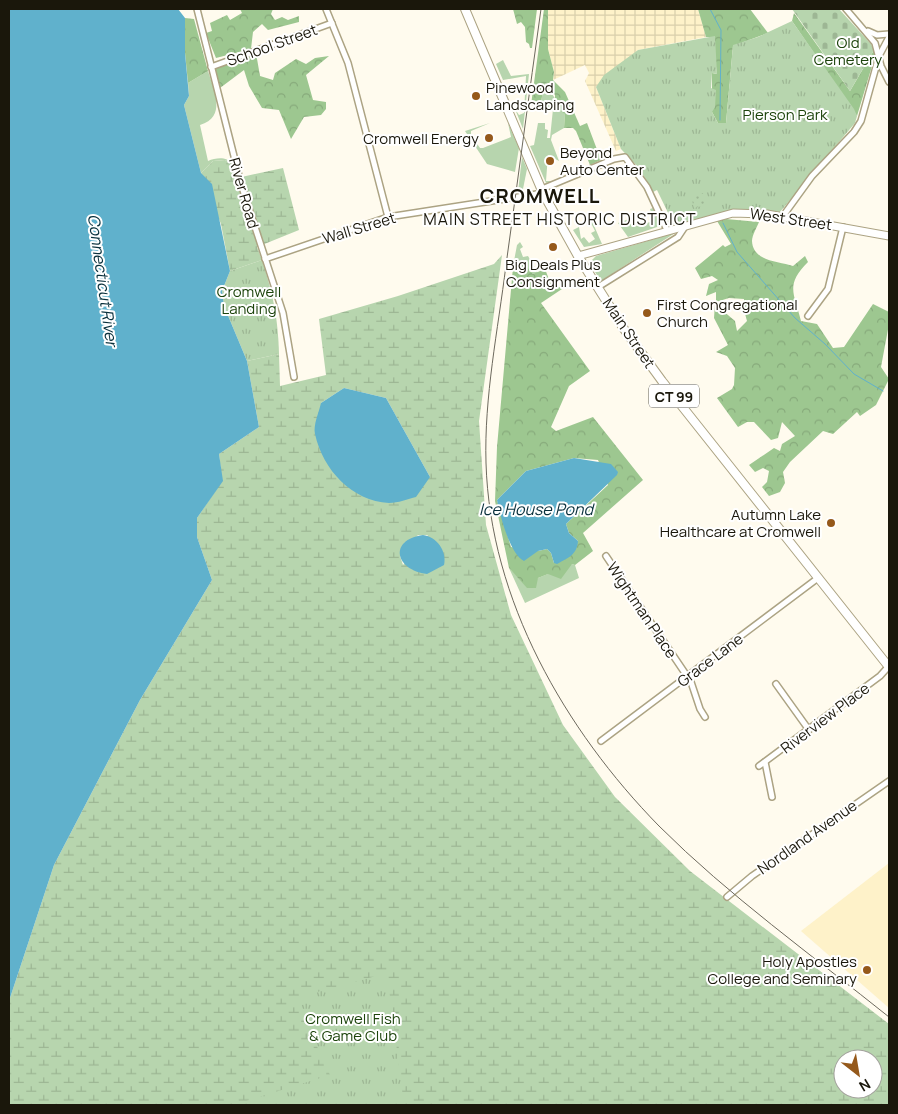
<svg xmlns="http://www.w3.org/2000/svg" width="898" height="1114" viewBox="0 0 898 1114" font-family="Manrope,sans-serif">
<defs>
<pattern id="industrial-grid" width="8" height="8" patternUnits="userSpaceOnUse" patternTransform="scale(1.25)"><rect width="8" height="8" fill="#fef2c9"/><path d="M0 4h8M4 0v8" fill="none" stroke="#d9cfab"/></pattern>
<pattern id="forest-crowns" width="20" height="18" patternUnits="userSpaceOnUse" patternTransform="scale(1.25)"><rect width="20" height="18" fill="#9dc790"/><path d="M2 6a3 3 0 1 1 6 0M12 15a3 3 0 1 1 6 0" fill="none" stroke="#87aa7b"/></pattern>
<pattern id="wetland-marsh" width="20" height="14" patternUnits="userSpaceOnUse" patternTransform="scale(1.25)"><rect width="20" height="14" fill="#b7d5ae"/><path d="M1 5h8M5 5V1M11 12h8M15 12V8" fill="none" stroke="#9db694"/></pattern>
<pattern id="cemetery-stones" width="16" height="16" patternUnits="userSpaceOnUse" patternTransform="scale(1.25)"><rect width="16" height="16" fill="#b7d5ae"/><path d="M2 7V4a2 2 0 0 1 4 0v3zM10 15v-3a2 2 0 0 1 4 0v3z" fill="#9db694"/></pattern>
<pattern id="park-tufts" width="24" height="20" patternUnits="userSpaceOnUse" patternTransform="scale(1.25)"><rect width="24" height="20" fill="#b7d5ae"/><path d="M3 7l-1-3M5 7V3M7 7l1-3M15 17l-1-3M17 17v-4M19 17l1-3" fill="none" stroke="#9db694"/></pattern>
<pattern id="garden-dots" width="8" height="8" patternUnits="userSpaceOnUse" patternTransform="scale(1.25)"><rect width="8" height="8" fill="#b7d5ae"/><path d="M2 2h.1M6 6h.1" fill="none" stroke="#9db694" stroke-width="1.8" stroke-linecap="round"/></pattern>
</defs>
<rect width="100%" height="100%" fill="#fffbee"/>
<polygon fill="#fef2c9" points="889,863 889,1008 801,931"/>
<polygon fill="url(#industrial-grid)" points="548,9 698,9 706,37 638,50 596,87 621,149 616,151 585,81 589,73 585,65 553,80 554,72 548,49"/>
<g fill="#b7d5ae">
<polygon points="503,60 511,76 529,74 523,129 515,109 519,115 524,113 526,76 503,80 496,64"/>
<path d="M208,71C214,91 227,117 200,125L208,161C216,158 226,156 233,164L225,160L213,161L201,173L184,105L189,96L188,83Z"/>
<polygon points="545,83 565,114 564,128 552,135 551,140 559,161 548,155 546,181 552,181 546,183 530,146 534,145 538,123 545,123 545,129 548,130 547,138 550,138 553,109 540,106"/>
<polygon points="490,123 471,131 471,135 480,148 483,148 511,137 508,123 519,148 515,172 487,164 465,131"/>
<polygon points="522,157 527,169 523,189 518,192"/>
<polygon points="653,208 659,223 657,227 628,237 618,223 629,219 632,227 654,221 650,209"/>
<polygon points="592,221 602,244 584,247 573,230 579,227 581,239 584,237 589,243 595,239 591,233 595,231 592,225 588,227 586,223"/>
<polygon points="675,233 601,281 591,266 592,260 596,256"/>
<polygon points="520,242 523,247 520,249 523,257 528,256 538,273 533,274 522,260 519,263 514,261 517,245"/>
<polygon points="572,564 575,565 579,578 525,603 509,568 528,588 538,578"/>
</g>
<g fill="url(#forest-crowns)" fill-rule="evenodd">
<polygon points="240,9 273,9 271,14 275,20 282,17 288,20 299,16 299,22 268,30 262,24 253,32 251,49 216,58 206,33 212,31 210,23 227,15 230,20 242,13"/>
<polygon points="513,9 537,9 532,48 530,48 529,44 526,42 525,27 521,22 517,24"/>
<polygon points="544,9 548,9 548,49 554,72 553,80 565,92 580,126 587,123 601,160 590,165 576,131 573,128 564,128 565,114 555,107 555,95 545,83 540,106 531,105"/>
<polygon points="698,9 750,9 768,33 733,46 726,123 718,123 712,112 712,73 717,74 712,37 706,37"/>
<polygon points="794,13 850,91 874,50 875,56 857,116 792,21"/>
<polygon points="185,18 194,19 208,71 188,83 185,53"/>
<polygon points="256,53 260,76 273,80 275,73 296,59 306,64 315,58 329,56 306,75 313,100 326,102 326,109 321,115 304,117 291,139 279,110 262,108 249,86 244,70 220,88 215,69"/>
<path d="M726,219L759,222C757,227 752,235 752,241C753,262 779,261 793,266L805,256L808,262C785,285 794,293 801,321L817,324L833,348L844,347L873,304L889,312V324L881,367L889,379L876,405L860,416L857,412L833,434L823,431L790,462L783,472L785,483L780,492L769,496L762,487L767,482L769,471L763,468L755,472L749,465L774,448L780,451L782,444L795,436L782,422L778,438L771,440L754,422H747L738,427L717,398L732,389L734,385L735,368L727,356L716,352L728,345L714,318L715,304L735,321L737,331L747,321L744,310V299L729,298L716,302V292L706,296L709,284L718,280L712,276L701,279L695,268L723,245L725,247L731,244L717,221Z"/>
<path d="M522,260L533,274L545,269L552,287H565L541,303L590,371L569,386L551,427L556,431L593,417L643,480L583,533L593,551L575,565L572,564L561,579L548,574L538,578L536,588H527L509,568L495,501L497,447L513,267L514,261L519,263ZM574,458L598,460L608,485L566,524L569,533L578,541L554,563L551,553L547,549L538,551L511,547L497,500L526,471Z"/>
</g>
<g fill="url(#wetland-marsh)" fill-rule="evenodd">
<polygon points="225,160 233,164 237,178 283,168 299,230 257,247 262,260 230,271 221,224 201,173 213,161"/>
<path d="M502,255L479,421L486,525L511,615L563,725L615,797L690,871L889,1024V1105H9V1001L54,865L140,700L212,580L197,537V518L222,481L219,454L259,427L247,361L279,354L280,386L326,375L319,319L398,296L494,264ZM344,388L386,398L430,477L321,403ZM418,535H428L403,565L400,556ZM843,1059H873V1089H843Z"/>
</g>
<polygon fill="url(#cemetery-stones)" points="792,9 839,9 871,44 874,50 850,91"/>
<g fill="url(#park-tufts)">
<polygon points="792,21 854,109 857,116 855,123 780,212 737,210 671,225 667,221 671,219 657,190 653,192 639,168 621,149 596,87 604,75 638,50 715,36 717,74 712,73 711,88 716,90 715,107 712,112 718,123 726,123 733,45 758,37"/>
<path d="M262,260C273,294 278,318 279,354L247,361L224,306L222,291L230,271Z"/>
<polygon points="387,973 404,1105 233,1105 330,1075 295,998"/>
</g>
<polygon fill="url(#garden-dots)" points="703,193 707,205 694,208 691,196"/>
<g fill="#60b1cc">
<polygon points="9,9 178,9 185,18 185,53 189,96 184,105 201,173 212,184 230,271 222,291 224,306 247,361 259,427 219,454 223,481 197,518 197,537 212,580 140,700 54,865 9,1001"/>
<path d="M344,388L386,398L430,477L416,497C408,499 398,503 389,503C352,501 323,470 315,434C313,425 319,412 321,403Z"/>
<path d="M574,458L611,464L618,472L617,475L566,524L569,533L578,541C577,555 568,558 557,564L554,563L551,553L547,549L538,551L524,561C510,555 500,515 497,500L526,471Z"/>
<path d="M423,535C437,537 447,551 444,565L427,574C395,570 388,540 423,535Z"/>
</g>
<g fill="none" stroke-linecap="round" stroke-linejoin="round">
<g stroke="#60b1cc" stroke-width="1">
<polyline points="710,9 721,30 720,120"/>
<polyline points="723,223 737,252 795,318 825,344 854,374 883,391"/>
<polyline points="889,395 889,396"/>
</g>
<defs>
<g id="minor">
<polyline points="197,9 241,184 283,313 294,377"/>
<polyline points="326,9 348,63 388,217"/>
<polyline points="846,9 875,43 881,66 889,82"/>
<polyline points="868,31 877,35 889,34"/>
<polyline points="211,67 332,23"/>
<polyline points="542,189 614,159 625,157 647,187 667,230"/>
<polyline points="783,216 812,176 854,132 861,121 879,56 889,37"/>
<polyline points="265,259 388,217 543,193"/>
<polyline points="598,287 678,237 686,225"/>
<polyline points="808,316 828,289 843,227"/>
<polyline points="606,556 691,682 700,709 705,717"/>
<polyline points="776,684 809,730"/>
<polyline points="601,741 818,578"/>
<polyline points="765,762 772,797"/>
<polyline points="759,766 880,676 889,666"/>
<polyline points="727,897 752,876 889,781"/>
</g>
<polyline id="secondary" points="578,256 733,213 767,214 889,236"/>
<polyline id="primary" points="465,9 543,193 578,256 624,329 662,381 889,667"/>
</defs>
<use href="#minor" stroke="#aca383" stroke-width="8"/>
<use href="#secondary" stroke="#aca383" stroke-width="9"/>
<use href="#primary" stroke="#aca383" stroke-width="10"/>
<use href="#minor" stroke="#fff" stroke-width="5"/>
<use href="#secondary" stroke="#fff" stroke-width="7"/>
<use href="#primary" stroke="#fff" stroke-width="8"/>
<path stroke="#6d695d" stroke-width="1" d="M541,9C529,94 518,179 506,265C498,330 484,397 486,463C490,600 565,730 659,826C728,895 813,956 889,1017"/>
</g>
<g fill="#95591b" stroke="#fff" stroke-width="2">
<circle cx="476" cy="96" r="5"/>
<circle cx="489" cy="138" r="5"/>
<circle cx="550" cy="161" r="5"/>
<circle cx="553" cy="247" r="5"/>
<circle cx="647" cy="313" r="5"/>
<circle cx="831" cy="523" r="5"/>
<circle cx="867" cy="970" r="5"/>
</g>
<g text-anchor="middle" dominant-baseline="central" stroke-width="4" stroke-linejoin="round" paint-order="stroke">
<rect fill="#fff" stroke="#5f5d54" stroke-width="1" x="649" y="384.5" width="50" height="23" rx="4"/>
<g font-size="14" font-weight="bold" fill="#1a170b">
<text x="674" y="396">CT 99</text>
</g>
<g font-size="15" fill="#1d440c" stroke="#fff">
<text x="848" y="42">Old<tspan x="848" dy="17">Cemetery</tspan></text>
<text x="785" y="114">Pierson Park</text>
<text x="249" y="291">Cromwell<tspan x="249" dy="17">Landing</tspan></text>
<text x="353" y="1018">Cromwell Fish<tspan x="353" dy="17">&amp; Game Club</tspan></text>
</g>
<g font-size="15" fill="#1a170b" stroke="#fff">
<text transform="translate(272 45) rotate(-20)">School Street</text>
<text transform="translate(244 193) rotate(74)">River Road</text>
<text transform="translate(791 219) rotate(8)">West Street</text>
<text transform="translate(359 228) rotate(-17)">Wall Street</text>
<text transform="translate(629 333) rotate(56)">Main Street</text>
<text transform="translate(642 610) rotate(56)">Wightman Place</text>
<text transform="translate(710 660) rotate(-37)">Grace Lane</text>
<text transform="translate(825 718) rotate(-37)">Riverview Place</text>
<text transform="translate(807 837) rotate(-35)">Nordland Avenue</text>
</g>
<g font-size="15" fill="#1a170b" stroke="#fff" text-anchor="start">
<text x="486" y="87">Pinewood<tspan x="486" dy="17">Landscaping</tspan></text>
<text x="479" y="138" text-anchor="end">Cromwell Energy</text>
<text x="560" y="152">Beyond<tspan x="560" dy="17">Auto Center</tspan></text>
<text x="553" y="264" text-anchor="middle">Big Deals Plus<tspan x="553" dy="17">Consignment</tspan></text>
<text x="657" y="304">First Congregational<tspan x="657" dy="17">Church</tspan></text>
<text x="821" y="514" text-anchor="end">Autumn Lake<tspan x="821" dy="17">Healthcare at Cromwell</tspan></text>
<text x="857" y="961" text-anchor="end">Holy Apostles<tspan x="857" dy="17">College and Seminary</tspan></text>
</g>
<g font-size="16" letter-spacing="1" fill="#1a170b" stroke="#fff">
<text x="560" y="219">MAIN STREET HISTORIC DISTRICT</text>
</g>
<g font-size="16" font-style="italic" fill="#09303c" stroke="#fff">
<text transform="translate(103 280) rotate(82)">Connecticut River</text>
<text x="536" y="509">Ice House Pond</text>
</g>
<g font-size="20" font-weight="bold" letter-spacing="1" fill="#1a170b" stroke="#fff">
<text x="540" y="195">CROMWELL</text>
</g>
</g>
<rect width="898" height="1114" fill="none" stroke="#1a170b" stroke-width="20"/>
<g transform="translate(858 1074) rotate(149)"><circle r="24" fill="#ffffff" stroke="#a3a29d"/>
<path d="M0-4L9 19L0 12L-9 19Z" fill="#95591b"/>
<text y="-8" font-size="14" font-weight="bold" text-anchor="middle" fill="#1a170b">N</text>
</g>
</svg>
